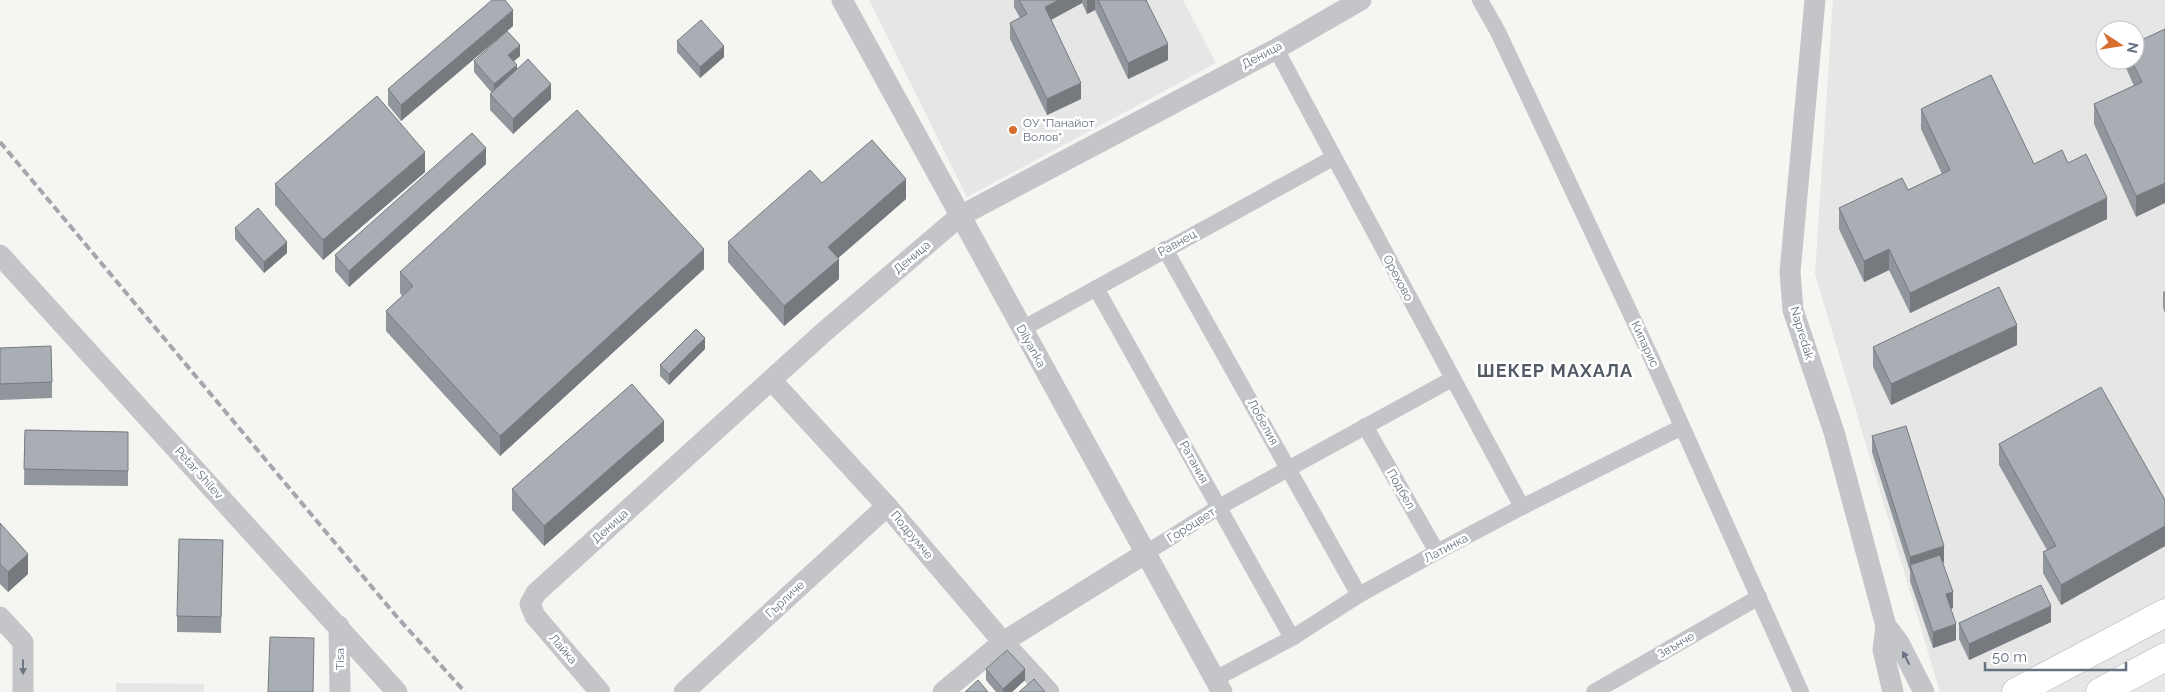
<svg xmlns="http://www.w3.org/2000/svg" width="2165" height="692" viewBox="0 0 2165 692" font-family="Raleway,sans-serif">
<rect width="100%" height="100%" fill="#f5f5f2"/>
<g fill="#e5e6e5" fill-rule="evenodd">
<polygon points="869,0 1183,0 1216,63 967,197"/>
<path d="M1833,0H2165V692H1940L1815,274ZM2105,30H2135V60H2105Z"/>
<polygon points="116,683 204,684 204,692 116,692"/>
</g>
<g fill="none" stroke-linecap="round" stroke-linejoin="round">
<defs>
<g id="primary">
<polyline points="2016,692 2165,613"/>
<polyline points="2100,692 2165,657"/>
</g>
</defs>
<use href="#primary" stroke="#b6b8bc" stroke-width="29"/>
<g stroke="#c3c5c9" stroke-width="16">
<polyline points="1480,0 1498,32 1651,357 1801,692"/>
<polyline points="1276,49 1522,507"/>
<polyline points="1165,249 1359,595"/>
<polyline points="1096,288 1292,638"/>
<polyline points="1022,329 1333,158"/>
<polyline points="1365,426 1437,552"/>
<polyline points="1146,553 1219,507 1452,379"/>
<polyline points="1215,679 1292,638 1359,595 1437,552 1522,507 1682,427"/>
<polyline points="1594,692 1759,597"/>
</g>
<g stroke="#c3c5c9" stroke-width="21">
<polyline points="842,0 1222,692"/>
<polyline points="1815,0 1790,272 1793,310 1834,432 1886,626 1883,650 1893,692"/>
<polyline points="0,255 397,692"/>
<polyline points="772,381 887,506 1003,642 1049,692"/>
<polyline points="0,617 23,642 23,692"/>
<polyline points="339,626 340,692"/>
<polyline points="1886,626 1899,643 1924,692"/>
<polyline points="600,692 535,616 530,604 536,593 824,332 960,216 1276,49 1361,0"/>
<polyline points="684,692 887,506"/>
<polyline points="943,692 1003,642 1146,553"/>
</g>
<use href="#primary" stroke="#fff" stroke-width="28"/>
<polyline stroke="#a3a7ad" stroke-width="4" stroke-dasharray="8 4" stroke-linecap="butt" points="0,142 397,617 465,692"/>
</g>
<g fill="#91969c">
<polygon points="1014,0 1146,0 1168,60 1128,79 1095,10 1087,14 1082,3 1051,20 1081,99 1047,115 1010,39 1010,23 1020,18 1014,7"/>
<polygon points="513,26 401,121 388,105 388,89"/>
<polygon points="2165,29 2136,217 2094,124 2094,104 2134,86 2126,68 2126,60 2135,60"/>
<polygon points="677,41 724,57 700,78 677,52"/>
<polygon points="520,56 514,61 517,70 551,99 513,134 490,110 490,94 492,93 474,72 474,61"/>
<polygon points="1921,109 2034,164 2068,163 2107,219 1910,313 1889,270 1864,282 1839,229 1839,208 1908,190 1942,174 1921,129"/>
<polygon points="486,164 349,287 335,271 335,255"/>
<polygon points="425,172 323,260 275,205 275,184"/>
<polygon points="822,183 906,199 838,258 839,279 784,326 728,262 728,242"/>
<polygon points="235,228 287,253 264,273 235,239"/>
<polygon points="704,269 500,456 386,331 386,311 402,296 400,293 400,272"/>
<polygon points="2165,291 2165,313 2163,308 2163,292"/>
<polygon points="2017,345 1891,405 1873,367 1873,347"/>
<polygon points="0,348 52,382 52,398 0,400"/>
<polygon points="705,349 669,385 660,376 660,365"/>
<polygon points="25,430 128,432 128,486 24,485"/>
<polygon points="1872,436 1944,562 1943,563 1953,608 1951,608 1956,640 1933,648 1910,581 1910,571 1872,452"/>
<polygon points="664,441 544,546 512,510 512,489"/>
<polygon points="1999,444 2165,500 2165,546 2061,605 2043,573 2043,552 2047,550 1999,465"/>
<polygon points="0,523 28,574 8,592 0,584"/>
<polygon points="223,540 221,633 177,632 177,616"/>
<polygon points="2051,622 1969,660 1959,639 1959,623"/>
<polygon points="986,669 1025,680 1012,692 996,692 986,680"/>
</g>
<g fill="#767a7f">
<polygon points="1059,0 1082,0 1082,3 1045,23 1045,7"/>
<polygon points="1087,0 1095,0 1095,10 1087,14"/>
<polygon points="513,10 513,26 401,121 401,105"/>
<polygon points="1168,44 1168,60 1128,79 1128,63"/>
<polygon points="520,45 520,56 508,66 508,55"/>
<polygon points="724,46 724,57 700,78 700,67"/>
<polygon points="517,65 517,76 494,95 494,84"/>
<polygon points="1081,83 1081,99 1047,115 1047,99"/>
<polygon points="551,84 551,99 513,134 513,119"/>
<polygon points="486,148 486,164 349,287 349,271"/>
<polygon points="425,152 425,172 323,260 323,240"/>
<polygon points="906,179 906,199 828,267 828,247"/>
<polygon points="2165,183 2165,203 2136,217 2136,196"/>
<polygon points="2107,198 2107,219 1910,313 1910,293"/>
<polygon points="287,242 287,253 264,273 264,262"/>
<polygon points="704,249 704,269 500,456 500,436"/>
<polygon points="1889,249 1889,270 1864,282 1864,261"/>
<polygon points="839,259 839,279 784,326 784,306"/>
<polygon points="2017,325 2017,345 1891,405 1891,384"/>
<polygon points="705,338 705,349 669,385 669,374"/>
<polygon points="664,421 664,441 544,546 544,526"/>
<polygon points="2165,526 2165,546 2061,605 2061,585"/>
<polygon points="1944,546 1944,562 1912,572 1910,567 1910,557"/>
<polygon points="28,554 28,574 8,592 8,572"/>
<polygon points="1953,592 1953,608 1946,610 1946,594"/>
<polygon points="2051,606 2051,622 1969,660 1969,644"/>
<polygon points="1956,624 1956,640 1933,648 1933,632"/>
<polygon points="1025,669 1025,680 1012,692 1003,692 1003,689"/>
</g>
<g fill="#a9aeb5" stroke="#767a7f">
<polygon points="492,0 505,0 513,10 401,105 388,89"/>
<polygon points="1019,0 1059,0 1045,7 1081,83 1047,99 1010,23 1027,14"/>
<polygon points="1098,0 1146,0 1168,44 1128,63"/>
<polygon points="701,20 724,46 700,67 677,41"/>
<polygon points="2165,29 2165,183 2136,196 2094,104 2142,82 2131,60 2135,60 2135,43"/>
<polygon points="507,31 520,45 508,55 517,65 494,84 474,61"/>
<polygon points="528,59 551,84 513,119 490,94"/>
<polygon points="1991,75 2034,164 2062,150 2068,163 2086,154 2107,198 1910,293 1889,249 1864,261 1839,208 1902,178 1908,190 1950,170 1921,109"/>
<polygon points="377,96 425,152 323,240 275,184"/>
<polygon points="577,110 704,249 500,436 386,311 413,286 400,272"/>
<polygon points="472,133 486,148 349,271 335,255"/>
<polygon points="872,140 906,179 828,247 839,259 784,306 728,242 810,170 822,183"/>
<polygon points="258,208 287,242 264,262 235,228"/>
<polygon points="1999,287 2017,325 1891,384 1873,347"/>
<polygon points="696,329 705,338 669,374 660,365"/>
<polygon points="51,346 52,382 0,384 0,348"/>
<polygon points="632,384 664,421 544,526 512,489"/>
<polygon points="2101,387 2165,500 2165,526 2061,585 2043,552 2056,546 1999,444"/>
<polygon points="1906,426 1944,546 1910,557 1872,436"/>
<polygon points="25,430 128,432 128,471 24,469"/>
<polygon points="0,523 28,554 8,572 0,564"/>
<polygon points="179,539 223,540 221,617 177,616"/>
<polygon points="1940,555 1953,592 1946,594 1956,624 1933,632 1910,565"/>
<polygon points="2041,585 2051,606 1969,644 1959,623"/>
<polygon points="270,637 314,638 313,692 268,692"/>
<polygon points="1007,650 1025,669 1003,689 986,669"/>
<polygon points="1034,679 1045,692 1019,692"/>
<polygon points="978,680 988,692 965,692"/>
</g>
<defs><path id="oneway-solid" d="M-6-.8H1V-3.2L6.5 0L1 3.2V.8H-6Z" transform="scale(1.25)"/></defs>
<g fill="#6b7585">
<use href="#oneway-solid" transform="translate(1906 658) rotate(-117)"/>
<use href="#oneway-solid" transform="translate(23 667) rotate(90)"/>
</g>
<circle fill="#d76e30" stroke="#fff" stroke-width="2" cx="1013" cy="130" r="5"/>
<g text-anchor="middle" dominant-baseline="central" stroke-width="5" stroke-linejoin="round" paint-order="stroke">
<g font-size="12" fill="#667181" stroke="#fff">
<text transform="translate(1262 55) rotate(-28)">Деница</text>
<text transform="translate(1177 243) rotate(-29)">Равнец</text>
<text transform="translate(912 257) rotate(-40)">Деница</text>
<text transform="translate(1398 278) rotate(62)">Орехово</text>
<text transform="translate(1802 333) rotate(73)">Napredak</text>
<text transform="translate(1645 344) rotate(65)">Кипарис</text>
<text transform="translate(1031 346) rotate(61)">Dilyanka</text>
<text transform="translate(1263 422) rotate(61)">Лобелия</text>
<text transform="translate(1194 462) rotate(61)">Ратания</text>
<text transform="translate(199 473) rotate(48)">Petar Shilev</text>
<text transform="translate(1401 489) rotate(60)">Подбел</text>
<text transform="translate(1191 525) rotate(-32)">Гороцвет</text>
<text transform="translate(610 526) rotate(-42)">Деница</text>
<text transform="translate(912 535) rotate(50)">Подрумче</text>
<text transform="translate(1446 548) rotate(-28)">Латинка</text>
<text transform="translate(785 599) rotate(-43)">Гърличе</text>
<text transform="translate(1676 645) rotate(-30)">Звънче</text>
<text transform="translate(563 649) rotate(49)">Лайка</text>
<text transform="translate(340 659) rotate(-90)">Tisa</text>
</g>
<g font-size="12" fill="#667181" stroke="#fff" text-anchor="start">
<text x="1023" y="123">ОУ "Панайот<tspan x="1023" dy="14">Волов"</tspan></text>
</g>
<g font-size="18" font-weight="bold" letter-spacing="1" fill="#535b66" stroke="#fff">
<text x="1555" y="370">ШЕКЕР МАХАЛА</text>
</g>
</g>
<g transform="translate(2120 45) rotate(102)"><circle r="24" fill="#ffffff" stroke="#c2c6cd"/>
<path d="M0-4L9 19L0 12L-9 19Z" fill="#d76e30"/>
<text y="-8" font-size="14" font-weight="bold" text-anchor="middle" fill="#667181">N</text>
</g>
<path d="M1985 662v8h141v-8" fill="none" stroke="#667181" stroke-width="2.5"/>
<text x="1992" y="662" font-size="15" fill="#667181" stroke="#ffffff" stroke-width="4" paint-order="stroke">50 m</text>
</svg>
